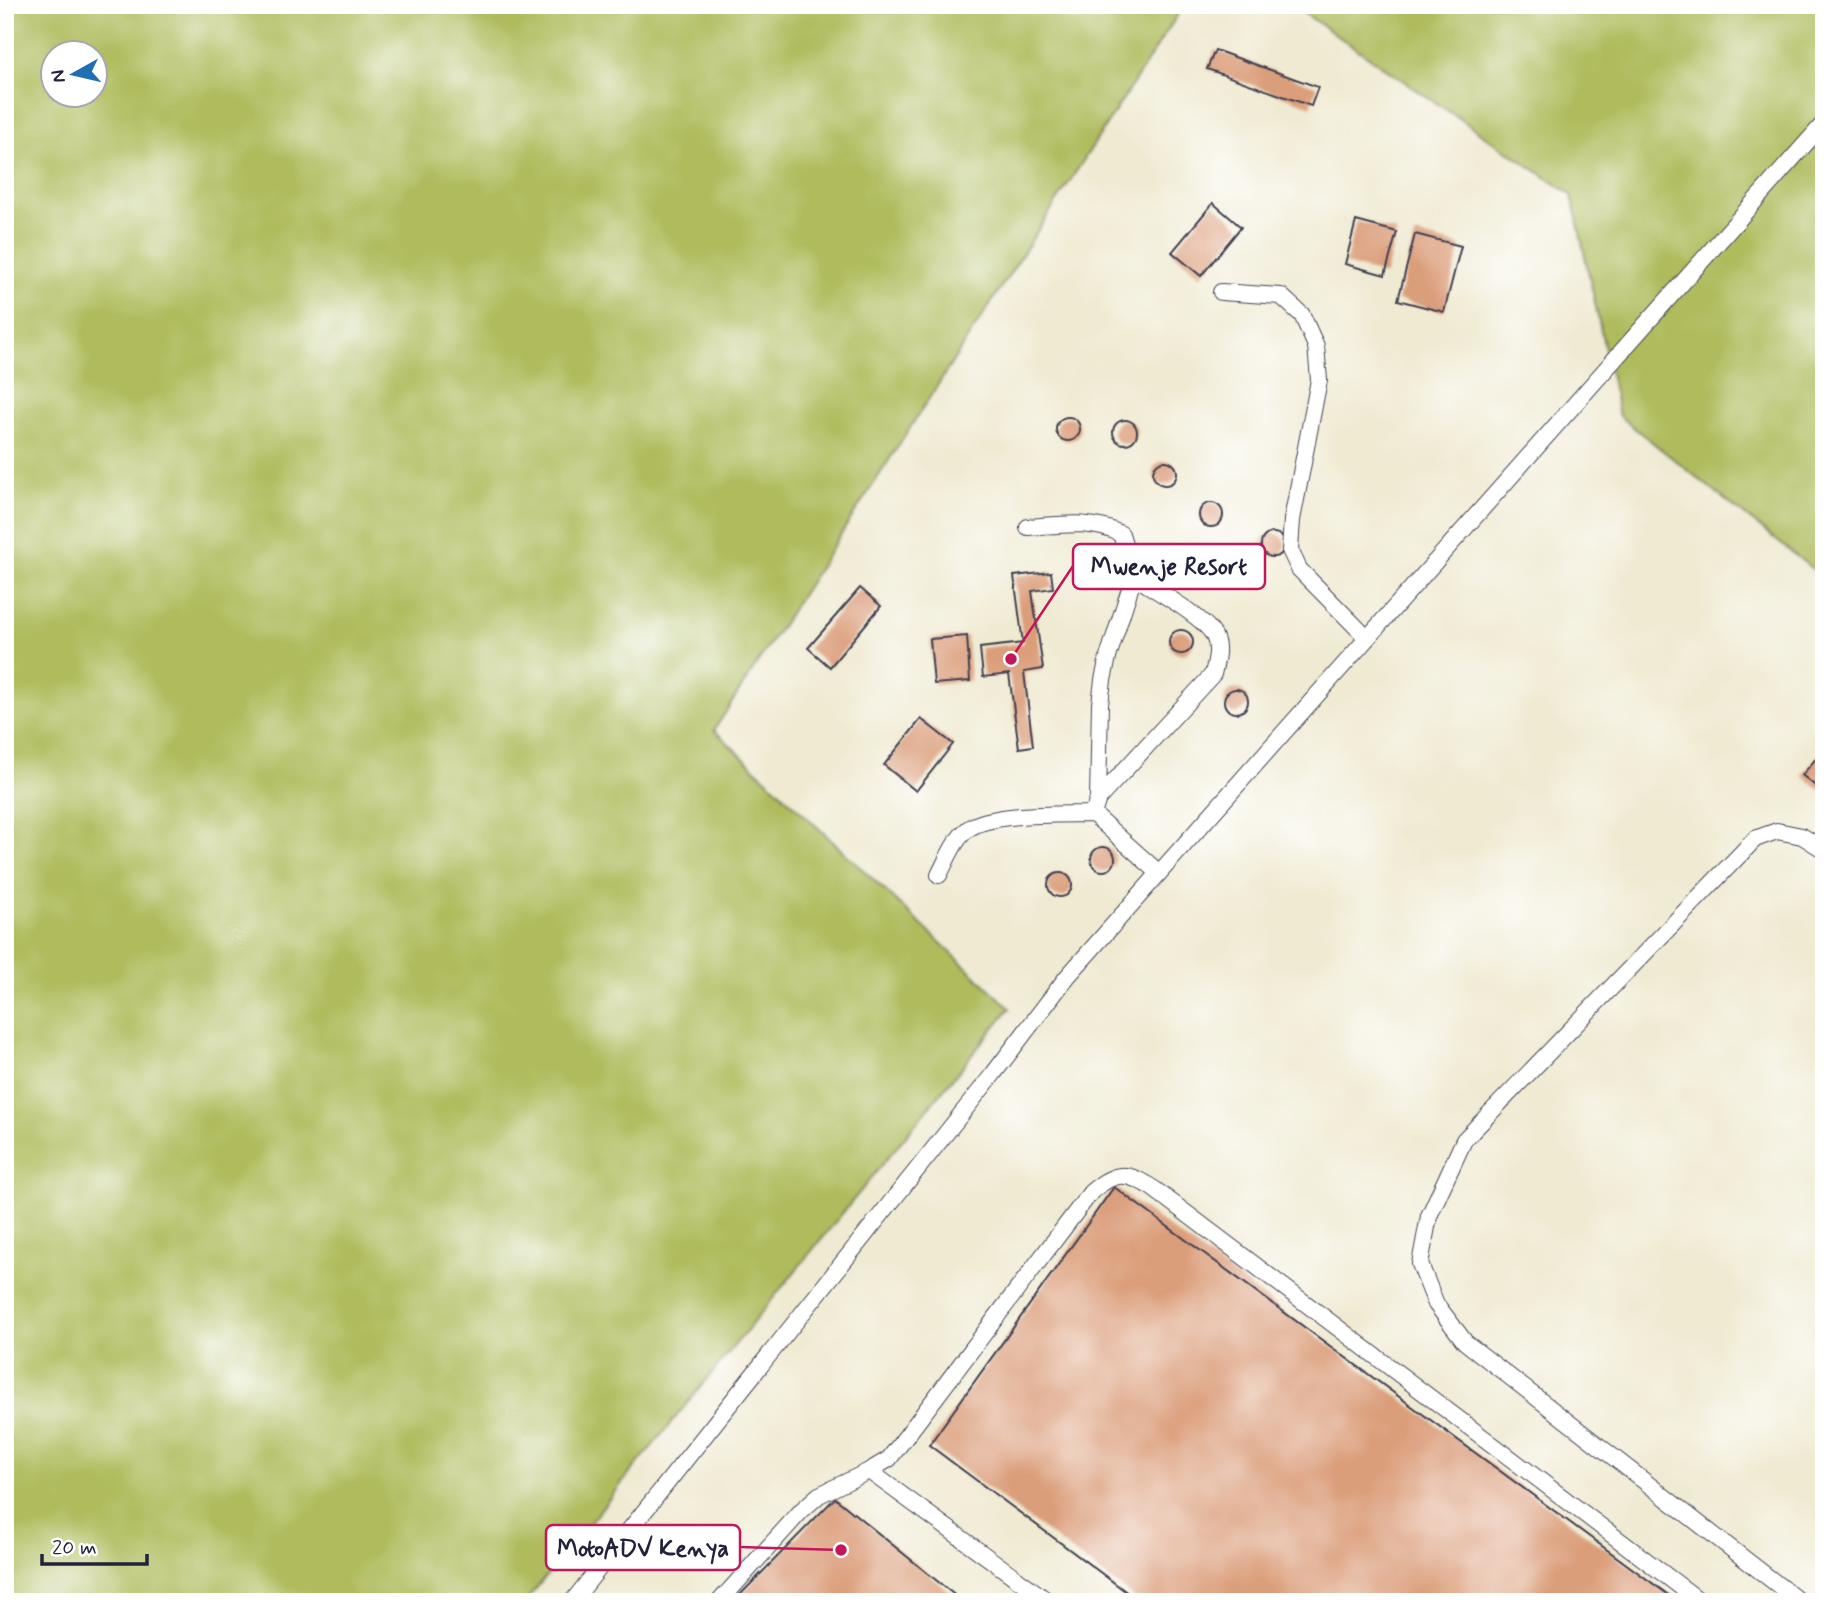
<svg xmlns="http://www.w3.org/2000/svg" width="1829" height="1607" viewBox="0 0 1829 1607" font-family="Mynerve,sans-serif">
<rect width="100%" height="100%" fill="#fff"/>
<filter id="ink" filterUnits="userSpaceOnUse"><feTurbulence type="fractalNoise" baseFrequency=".0143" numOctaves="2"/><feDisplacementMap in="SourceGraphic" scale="14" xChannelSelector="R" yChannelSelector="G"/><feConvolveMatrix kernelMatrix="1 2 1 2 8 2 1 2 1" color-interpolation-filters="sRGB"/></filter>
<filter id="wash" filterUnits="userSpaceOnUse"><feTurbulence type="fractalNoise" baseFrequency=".00686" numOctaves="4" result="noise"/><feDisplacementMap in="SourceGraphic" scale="28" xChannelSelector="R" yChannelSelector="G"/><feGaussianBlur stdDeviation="1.57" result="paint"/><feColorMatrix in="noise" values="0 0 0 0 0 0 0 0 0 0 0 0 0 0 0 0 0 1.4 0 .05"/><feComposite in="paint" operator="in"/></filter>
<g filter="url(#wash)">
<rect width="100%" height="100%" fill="#efead1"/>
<g fill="#afbb5c" stroke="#686e4c" stroke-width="2" fill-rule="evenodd">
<path d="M5,5H1184L714,730L1010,1008L525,1602H5ZM52,52H94V94H52Z"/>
<polygon points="1292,5 1824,5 1824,578 1619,416 1572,195"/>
</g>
<g id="blocks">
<g fill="#db9e7a">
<polygon points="1215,50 1318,87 1311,106 1207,69"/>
<polygon points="1213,203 1241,227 1201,276 1172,252"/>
<polygon points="1356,221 1397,232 1385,275 1345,264"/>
<polygon points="1415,234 1461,246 1444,312 1398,300"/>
<circle cx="1068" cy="429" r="12"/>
<circle cx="1125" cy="432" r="12"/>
<circle cx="1165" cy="473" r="12"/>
<circle cx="1211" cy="515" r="12"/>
<circle cx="1273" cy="545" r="12"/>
<polygon points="1051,572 1053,588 1032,591 1043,669 1024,672 1033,746 1019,748 1009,674 983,677 980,648 1023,643 1014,576"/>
<polygon points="860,588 881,606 830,667 808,648"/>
<circle cx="1181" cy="642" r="12"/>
<polygon points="967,636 970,681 934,684 930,639"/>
<circle cx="1236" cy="701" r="12"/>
<polygon points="921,719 953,744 916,791 884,765"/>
<polygon points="1824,749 1824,793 1802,775"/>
<circle cx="1103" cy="859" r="12"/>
<circle cx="1060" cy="885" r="12"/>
<polygon points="1114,1187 1678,1602 1140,1602 929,1445"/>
<polygon points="835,1498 963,1602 733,1602"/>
</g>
</g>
</g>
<g filter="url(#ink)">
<use href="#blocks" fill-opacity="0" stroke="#414052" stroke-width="2"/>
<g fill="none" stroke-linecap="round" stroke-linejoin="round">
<defs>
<g id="lane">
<polyline points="1221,292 1281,296 1302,315 1316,346 1319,380 1292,520 1290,550 1299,569 1367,638"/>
<path d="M1028,527C1060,525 1091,519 1121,534L1134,576L1108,657L1103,680L1100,704L1098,799"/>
<path d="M1093,814L1098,799L1213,674C1216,661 1220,648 1214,636C1204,616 1154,590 1134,576"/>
<path d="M939,875C947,860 954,840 968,829C991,812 1063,815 1093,814L1159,873"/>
<polyline points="869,1471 1049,1602"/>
<polyline points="572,1602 994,1073 1067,977 1824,123"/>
<path d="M719,1602L802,1510L819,1495L869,1471L889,1459L1091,1192C1116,1170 1127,1172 1154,1189L1701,1602"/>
<polyline points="1800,1602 1465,1342 1436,1304 1420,1264 1429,1216 1464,1140 1755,839 1777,831 1802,836 1824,850"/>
</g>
</defs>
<use href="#lane" stroke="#414052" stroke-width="18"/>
<use href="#lane" stroke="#fff" stroke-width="16"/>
</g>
</g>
<path fill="none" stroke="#c2185b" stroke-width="2.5" d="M1011 659L1073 566M841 1550L740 1547"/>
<g fill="#c2185b" stroke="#fff" stroke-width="2.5">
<circle cx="1011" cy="659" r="7"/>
<circle cx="841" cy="1550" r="7"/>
</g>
<g fill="#fff" stroke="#c2185b" stroke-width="2.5">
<rect x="1073" y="544" width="192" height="45" rx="7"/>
<rect x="546" y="1525" width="194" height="45" rx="7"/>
</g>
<g font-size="24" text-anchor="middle" font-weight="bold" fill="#22223b">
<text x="1169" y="574">Mwenje Resort</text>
<text x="643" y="1556">MotoADV Kenya</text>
</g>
<rect width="1829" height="1607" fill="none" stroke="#fff" stroke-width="28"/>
<g transform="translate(74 74) rotate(262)"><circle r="33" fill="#ffffff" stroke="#a7a7b1" stroke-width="2"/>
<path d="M0-5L12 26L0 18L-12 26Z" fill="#1f6fb2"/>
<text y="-10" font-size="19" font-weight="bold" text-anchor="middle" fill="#22223b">N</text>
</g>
<path d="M42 1554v10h105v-10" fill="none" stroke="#22223b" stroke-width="3.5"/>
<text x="52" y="1554" font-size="21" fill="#22223b" stroke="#ffffff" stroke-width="5" paint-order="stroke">20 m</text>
</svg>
